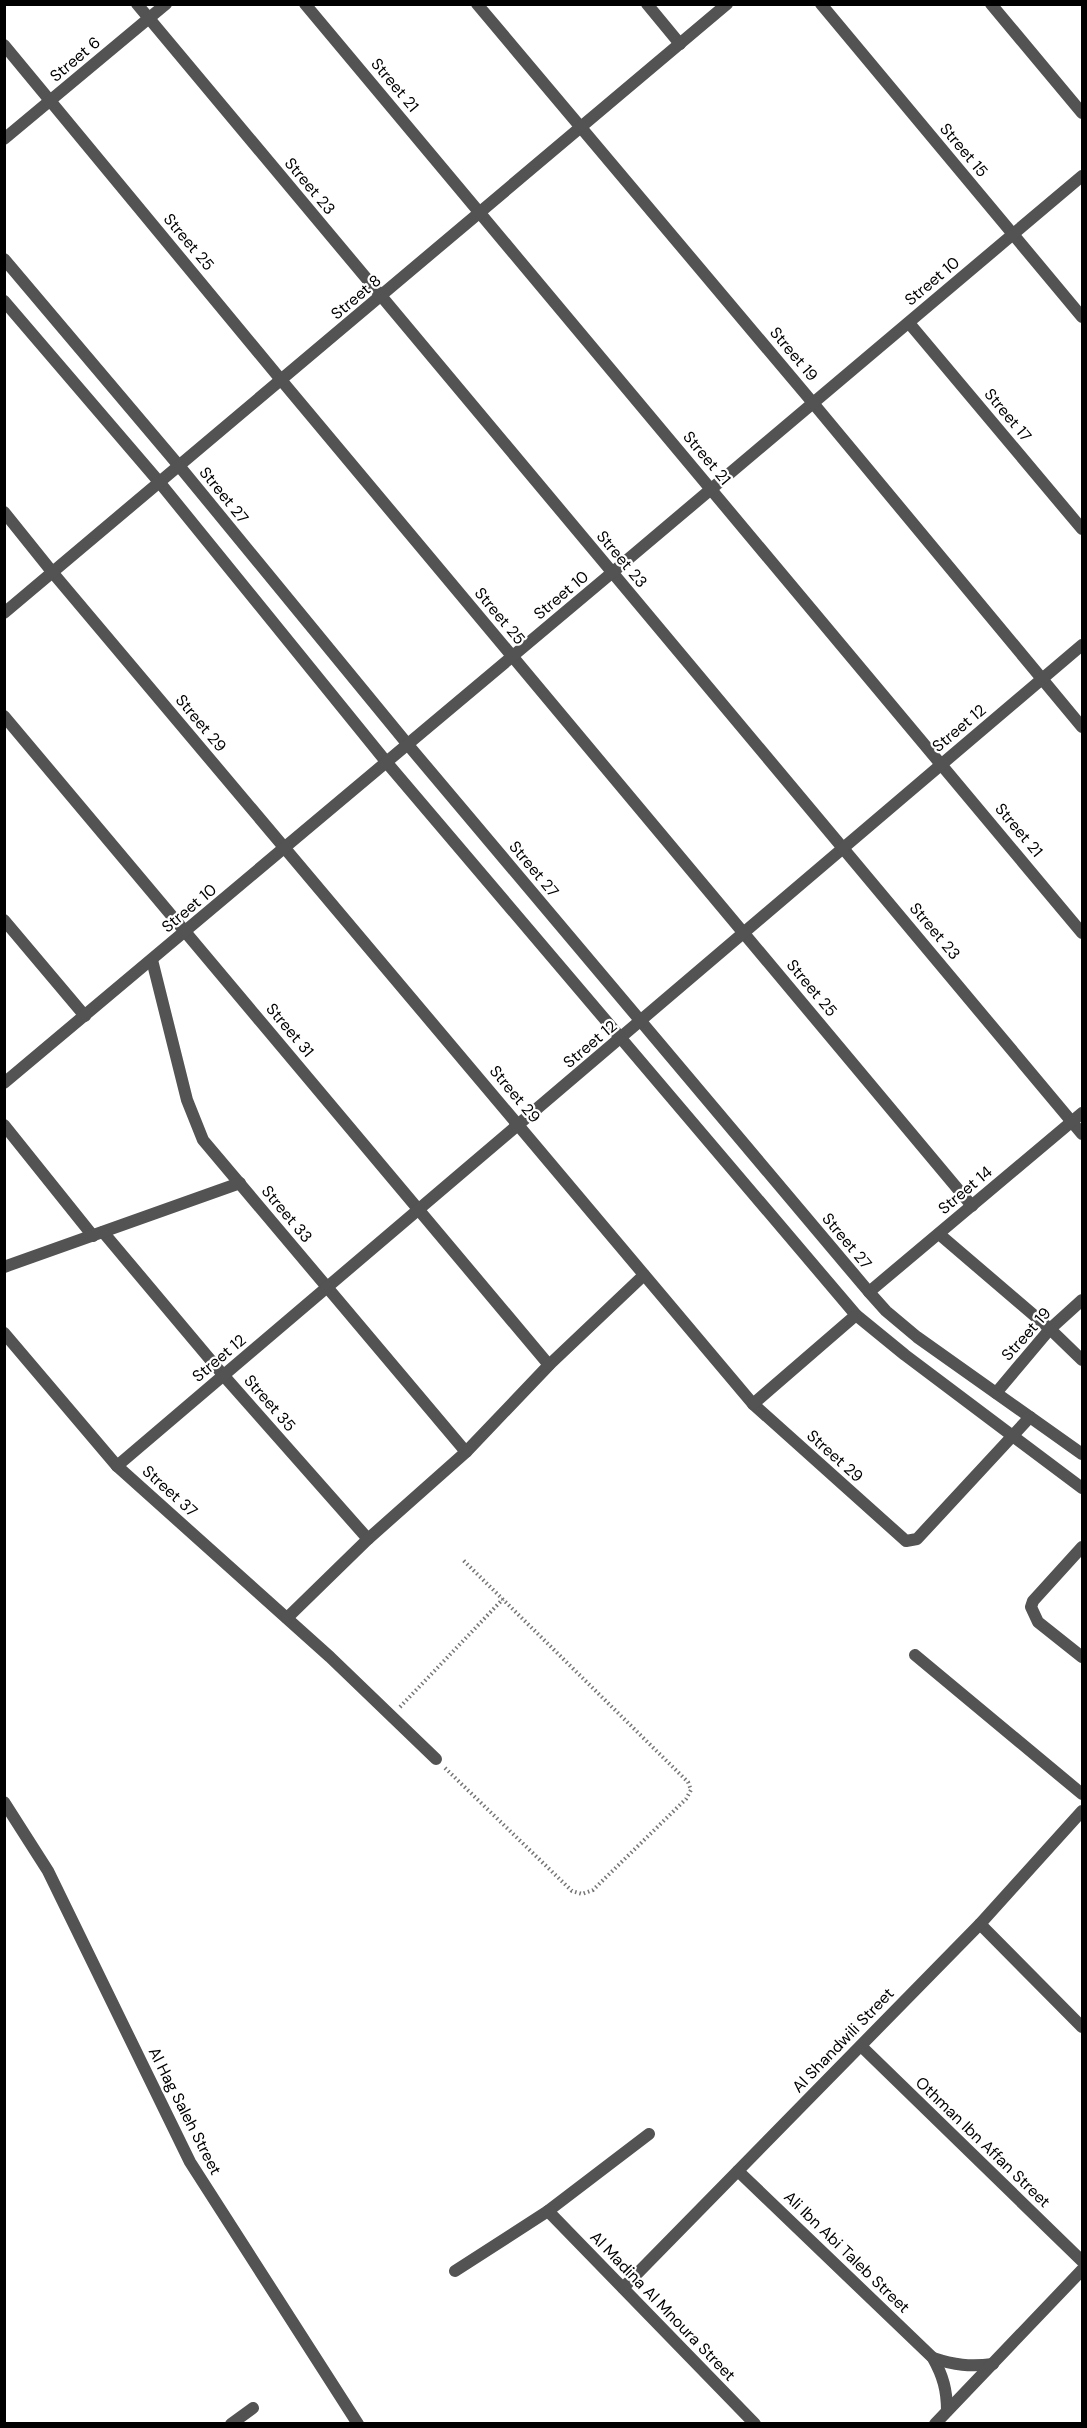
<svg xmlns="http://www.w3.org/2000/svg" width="1087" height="2428" viewBox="0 0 1087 2428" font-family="'DM Sans',sans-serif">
<rect width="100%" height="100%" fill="#fff"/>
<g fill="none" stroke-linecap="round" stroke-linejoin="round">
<g stroke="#757575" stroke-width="4" stroke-dasharray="1.5 3" stroke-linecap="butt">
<polyline points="400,1707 503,1599"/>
<polyline points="445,1768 572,1891 582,1894 593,1890 686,1799 691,1790 688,1782 463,1560"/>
</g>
<g stroke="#535353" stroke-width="12">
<polyline points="137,4 1082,1134"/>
<polyline points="305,4 1082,933"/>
<polyline points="477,4 813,403 1082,727"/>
<polyline points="647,4 680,44"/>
<polyline points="821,4 1082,317"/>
<polyline points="991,4 1082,113"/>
<polyline points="4,45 282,381 972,1206"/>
<polyline points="4,139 166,4"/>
<polyline points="4,259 180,467 409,746 869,1292 886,1311 917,1337 1082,1454"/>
<polyline points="4,301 160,483 388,764 856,1315 905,1355 1082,1488"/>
<polyline points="909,323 1082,529"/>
<polyline points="4,512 53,573 753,1404 906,1541 917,1539 1030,1417"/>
<polyline points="4,613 727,4"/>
<polyline points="4,716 549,1365"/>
<polyline points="4,920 85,1016"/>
<polyline points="152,960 187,1100 203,1140 466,1452"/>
<path d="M4,1083C365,782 723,479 1082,176"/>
<polyline points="4,1125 93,1236"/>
<polyline points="103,1232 224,1376 368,1539"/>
<polyline points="939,1234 1050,1329 1082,1360"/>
<polyline points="4,1267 240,1183"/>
<polyline points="869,1292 1082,1113"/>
<polyline points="4,1333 117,1466 330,1657 436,1759"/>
<polyline points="996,1393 1050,1329 1082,1300"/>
<polyline points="753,1404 856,1315"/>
<path d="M117,1466C440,1193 760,918 1082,645"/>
<polyline points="1082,1547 1033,1601 1031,1607 1038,1622 1082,1657"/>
<polyline points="287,1618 368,1539 466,1452 549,1365 644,1275"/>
<polyline points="915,1655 1082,1794"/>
<polyline points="4,1802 48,1871 190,2162 358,2424"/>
<polyline points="980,1924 1082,2027"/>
<polyline points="861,2046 1082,2261"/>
<path d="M738,2171L933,2358C943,2376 947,2390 947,2411"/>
<polyline points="548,2211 755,2424"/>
<polyline points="455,2271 548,2211 649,2134"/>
<polyline points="623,2288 980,1924 1082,1811"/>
<path d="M933,2358C954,2365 970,2367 993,2364"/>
<polyline points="231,2424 253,2408"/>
<polyline points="935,2424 1082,2270"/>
</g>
</g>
<g text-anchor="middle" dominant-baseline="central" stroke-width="4.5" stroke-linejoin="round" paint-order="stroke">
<g font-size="16" fill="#000" stroke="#fff">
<text transform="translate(75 59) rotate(-40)">Street 6</text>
<text transform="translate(395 85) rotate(50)">Street 21</text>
<text transform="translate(964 150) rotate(50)">Street 15</text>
<text transform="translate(310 186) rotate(50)">Street 23</text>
<text transform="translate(189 242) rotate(50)">Street 25</text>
<text transform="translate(932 281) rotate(-40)">Street 10</text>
<text transform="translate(356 297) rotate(-40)">Street 8</text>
<text transform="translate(794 354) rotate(50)">Street 19</text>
<text transform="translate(1008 415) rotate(50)">Street 17</text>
<text transform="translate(707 458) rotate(50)">Street 21</text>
<text transform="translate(224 495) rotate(51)">Street 27</text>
<text transform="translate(622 559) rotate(50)">Street 23</text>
<text transform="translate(561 595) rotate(-40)">Street 10</text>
<text transform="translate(500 616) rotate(50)">Street 25</text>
<text transform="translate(201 723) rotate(50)">Street 29</text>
<text transform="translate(959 728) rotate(-40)">Street 12</text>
<text transform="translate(1019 830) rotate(50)">Street 21</text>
<text transform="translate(534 869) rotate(50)">Street 27</text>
<text transform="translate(189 908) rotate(-40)">Street 10</text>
<text transform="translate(935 931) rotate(50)">Street 23</text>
<text transform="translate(812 988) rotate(50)">Street 25</text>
<text transform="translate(290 1030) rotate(50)">Street 31</text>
<text transform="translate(590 1044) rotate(-40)">Street 12</text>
<text transform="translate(515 1094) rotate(50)">Street 29</text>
<text transform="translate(965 1190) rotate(-40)">Street 14</text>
<text transform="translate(287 1214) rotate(50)">Street 33</text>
<text transform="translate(847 1241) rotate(50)">Street 27</text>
<text transform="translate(1026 1334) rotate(-48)">Street 19</text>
<text transform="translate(219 1358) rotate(-40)">Street 12</text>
<text transform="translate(270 1403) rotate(49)">Street 35</text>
<text transform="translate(835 1456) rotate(42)">Street 29</text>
<text transform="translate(170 1491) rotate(42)">Street 37</text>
<text transform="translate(843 2040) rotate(-46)">Al Shandwili Street</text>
<text transform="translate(185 2111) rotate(63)">Al Hag Saleh Street</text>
<text transform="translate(983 2142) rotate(44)">Othman Ibn Affan Street</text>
<text transform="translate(847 2252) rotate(44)">Ali Ibn Abi Taleb Street</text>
<text transform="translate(663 2306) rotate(46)">Al Madina Al Mnoura Street</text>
</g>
</g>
<rect width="1087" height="2428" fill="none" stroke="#000000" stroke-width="12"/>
</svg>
